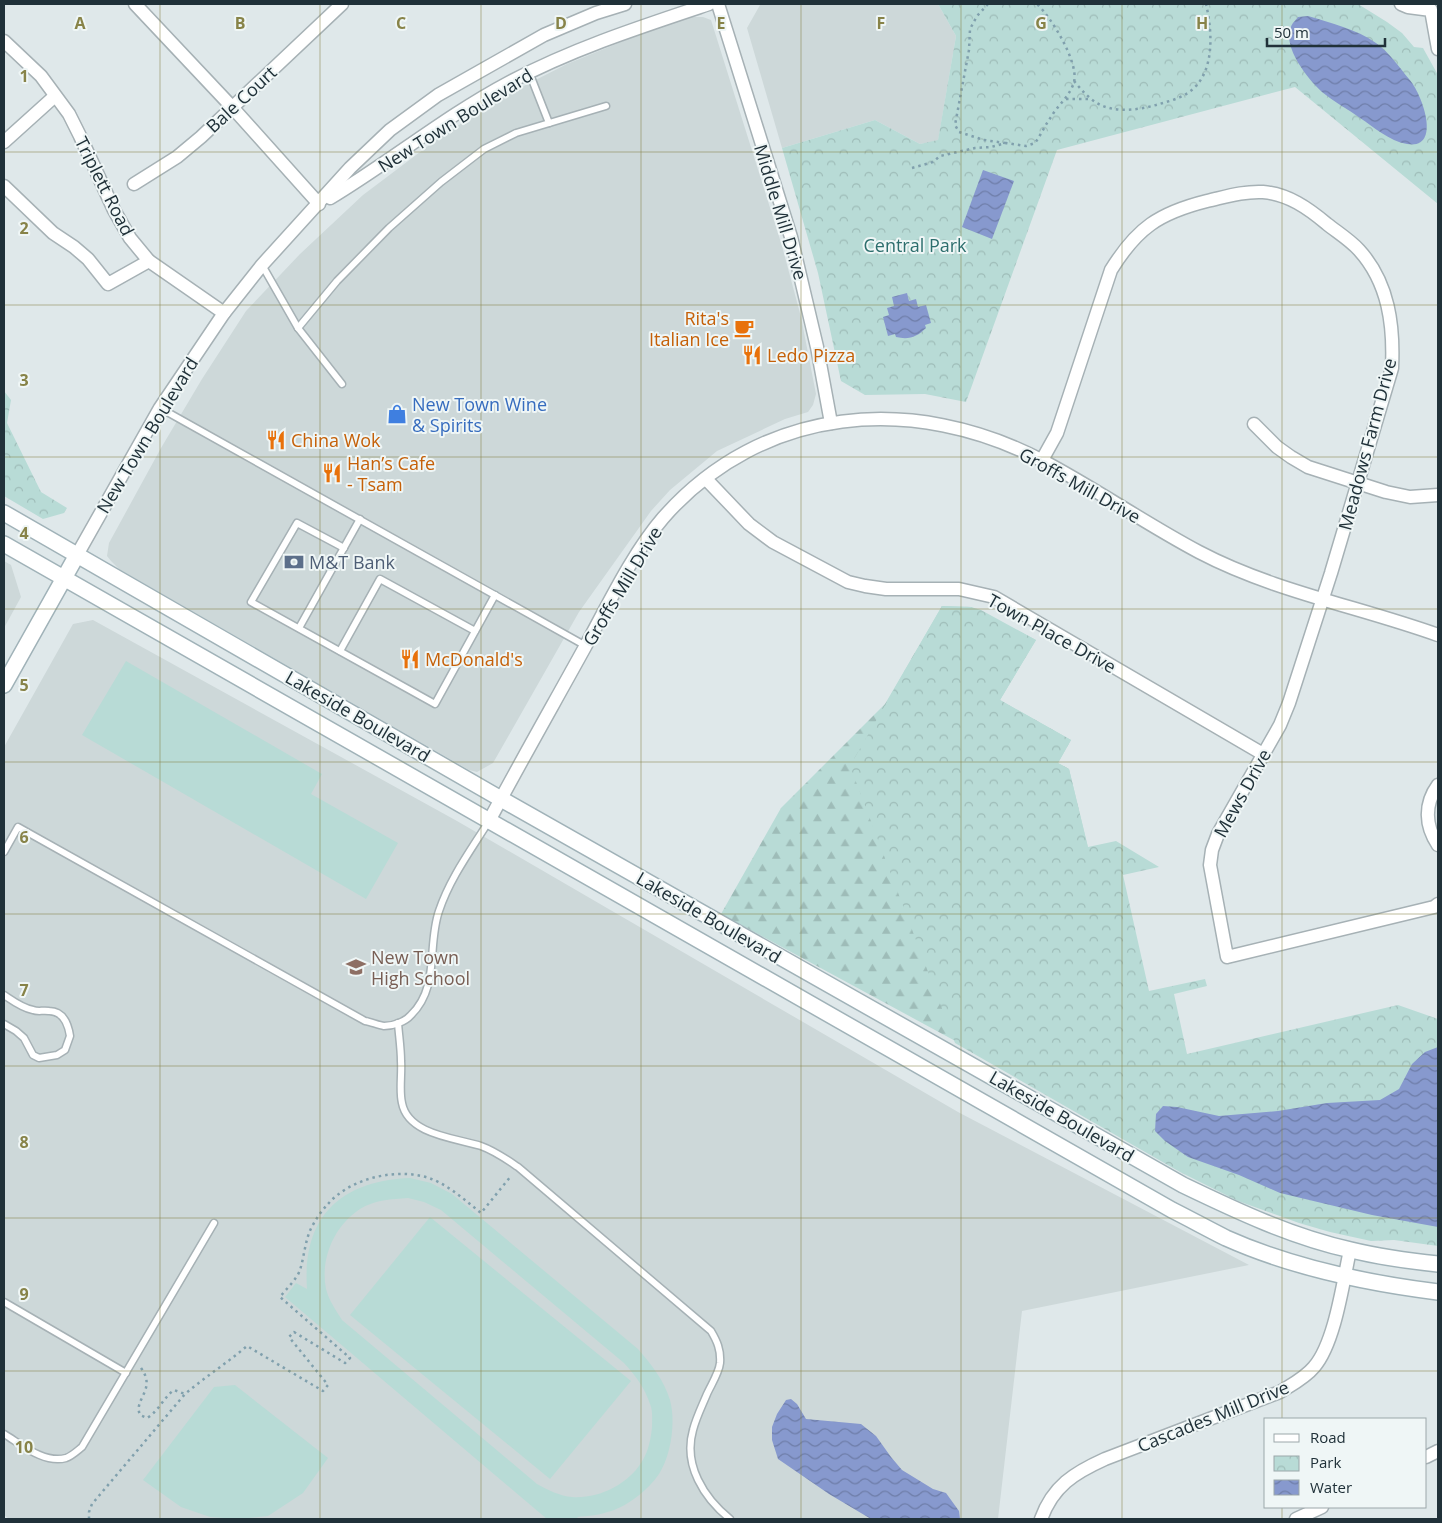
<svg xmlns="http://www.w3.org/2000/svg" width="1442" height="1523" viewBox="0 0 1442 1523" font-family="'Open Sans',sans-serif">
<defs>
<pattern id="forest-firs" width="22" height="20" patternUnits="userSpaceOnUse" patternTransform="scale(1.25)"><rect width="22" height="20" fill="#b8dbd6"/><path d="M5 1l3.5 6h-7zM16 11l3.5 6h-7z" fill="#9ebcb8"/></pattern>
<pattern id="park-crowns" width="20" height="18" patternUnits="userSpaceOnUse" patternTransform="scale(1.25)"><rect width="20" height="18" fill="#b8dbd6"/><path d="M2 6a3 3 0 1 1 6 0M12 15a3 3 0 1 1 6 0" fill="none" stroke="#9ebcb8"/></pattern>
<pattern id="water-waves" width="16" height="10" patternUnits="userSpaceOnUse" patternTransform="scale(1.25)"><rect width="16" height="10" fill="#8799ce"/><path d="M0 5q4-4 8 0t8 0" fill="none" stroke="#6e7da8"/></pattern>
</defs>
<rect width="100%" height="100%" fill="#dfe8ea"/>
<g fill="#cdd8d9">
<polygon points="765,4 938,4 956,36 938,141 920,144 875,120 782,148 747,28 760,5"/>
<polygon points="692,17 703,17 711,20 782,246 801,317 816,394 813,405 808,412 785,419 717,451 670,490 651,511 579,612 493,763 477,772 469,770 119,569 111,561 107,556 109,543 161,448 202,379 246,311 300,254 363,195 436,140 500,98 567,64 648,31"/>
<polygon points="4,561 11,565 21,597 4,628"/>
<polygon points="93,620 457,821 958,1112 1249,1265 1022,1311 998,1519 9,1519 4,1515 4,747 73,624"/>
</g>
<g fill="#b8dbd6" fill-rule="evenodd">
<polygon points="126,661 322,774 311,794 398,843 366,899 82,735"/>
<path d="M410,1178L431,1183L452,1194L638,1349C651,1364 664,1380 670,1400C676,1422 671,1455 659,1474C649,1489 628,1506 611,1511C600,1515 588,1516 577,1517L579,1519H547L285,1297L296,1283L307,1289C302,1217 340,1181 410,1178ZM408,1198L424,1202L441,1210L624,1363C635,1375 645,1388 650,1404C653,1411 652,1419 652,1427C651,1439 648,1453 641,1463C627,1485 598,1499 572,1497C560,1496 548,1490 537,1484L342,1320C336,1310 329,1301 326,1289C320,1259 334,1226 360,1209C374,1200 392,1199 408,1198Z"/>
<polygon points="430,1217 631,1381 550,1479 350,1315"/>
<polygon points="235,1385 328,1458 303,1493 268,1516 239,1519 210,1517 181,1507 143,1480 214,1387"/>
</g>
<polygon fill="url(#forest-firs)" points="942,606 971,607 1036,640 1000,700 1071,740 1058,763 1069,769 1088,848 1042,1088 721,914 781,808 885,704"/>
<g fill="url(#park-crowns)">
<polygon points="938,4 1358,4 1387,22 1402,33 1414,47 1423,48 1438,75 1438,204 1295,87 1057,150 966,402 925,394 865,395 841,381 818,273 782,148 875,120 920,144 938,140 956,36"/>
<polygon points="4,391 11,400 7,423 41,492 67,508 64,513 43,519 4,496"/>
<polygon points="942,606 971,607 981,610 1036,640 1000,700 1071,740 1058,763 1069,769 1088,847 1116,841 1159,867 1123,875 1149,991 1205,979 1207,986 1174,994 1187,1054 1398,1005 1438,1019 1438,1246 1394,1240 1371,1241 1330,1232 1299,1223 1238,1201 1180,1172 955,1043 850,766"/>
</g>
<g fill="url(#water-waves)">
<path d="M1308,16C1331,23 1356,29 1376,43C1389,52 1399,67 1409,79C1423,95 1442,150 1407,144C1389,141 1374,127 1360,118C1348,109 1334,102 1322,92C1308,79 1282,47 1291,27C1292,23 1296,20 1298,17Z"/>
<polygon points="983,170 1014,181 992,239 962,227"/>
<path d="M907,293L909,301L916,299L918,307L926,305L931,323L925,325L926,328C917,337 909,340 896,337L895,334L888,336L883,317L889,315L887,308L894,306L892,297Z"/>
<polygon points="1438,1047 1438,1227 1372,1215 1280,1193 1239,1175 1188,1157 1165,1141 1155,1131 1156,1114 1163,1106 1177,1107 1219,1116 1278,1111 1327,1103 1380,1100 1399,1089 1412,1064 1425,1052"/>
<polygon points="791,1399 797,1404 806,1419 861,1424 876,1436 891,1457 902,1470 933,1489 946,1493 959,1511 960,1519 871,1519 829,1494 778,1459 772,1440 772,1427 777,1414 786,1400"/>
</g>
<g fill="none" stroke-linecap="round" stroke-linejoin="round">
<defs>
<g id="lane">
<polyline points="529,72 549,123"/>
<polyline points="262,265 298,328 342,384"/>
<polyline points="298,328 337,281 389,228 441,182 484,149 516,133 606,106"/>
<polyline points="160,408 586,646"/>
<polyline points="344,548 297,523 251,602 435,704 495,595"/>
<polyline points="299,628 360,519"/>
<polyline points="340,651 380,579 475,631"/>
<path d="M4,852L18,827L365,1021C371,1022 378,1025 384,1026C393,1026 405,1022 411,1015C440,987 427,945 439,911C450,878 471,850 489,821"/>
<path d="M4,995C13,1001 22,1008 33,1010C38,1012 43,1010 49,1011C63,1011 68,1023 70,1036L65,1050L57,1055L39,1058L33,1055L24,1038L16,1031L4,1024"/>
<path d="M398,1023C399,1036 401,1049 401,1061C402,1075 399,1090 402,1103C408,1135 456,1138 481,1146C495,1151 506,1159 518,1167L711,1331C717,1341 721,1350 720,1363C719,1373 711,1385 707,1394C702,1406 696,1418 693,1430C683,1465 704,1498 730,1519"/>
<polyline points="4,1302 126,1373"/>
<path d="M4,1434C21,1444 44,1464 66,1458C72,1456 77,1451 82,1447L214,1223"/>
</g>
<g id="street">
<polyline points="135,4 232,107 319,204"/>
<polyline points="718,4 791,237 817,347 831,423"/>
<polyline points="1401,4 1408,7 1431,10 1438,49"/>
<polyline points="4,41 41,76 69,114 80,136 114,210 130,238 149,261 224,313"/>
<polyline points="4,142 55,96"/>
<polyline points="134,184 177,157 201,137 342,4"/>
<polyline points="4,186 53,233 74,247 88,259 108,284 149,261"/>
<path d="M330,198C390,162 446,116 508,83C572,49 640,27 709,4"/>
<polyline points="1254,424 1277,447 1291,457 1308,467 1386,492 1410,497 1438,495"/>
<path d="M1042,460L1057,433L1111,270C1137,228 1159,213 1207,201C1225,197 1243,191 1263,192C1288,194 1308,208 1327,224C1337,232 1350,240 1359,250C1389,283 1394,326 1392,368L1331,573L1289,703L1280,725L1218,834L1212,850L1210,865L1227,957L1434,907L1438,904"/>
<polyline points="706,479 749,524 773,542 848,582 865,586 886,589 959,589 994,597 1263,754"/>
<polyline points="77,555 160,408 224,313 262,265 350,168 390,130 438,95 544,35 596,13 625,4"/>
<path d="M1438,785C1424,804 1425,826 1438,845"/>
<path d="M489,821C520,763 553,705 585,647C608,605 632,554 663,518C762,405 914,393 1043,461C1096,489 1146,524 1199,552C1273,591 1360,607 1438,635"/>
<polyline points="1426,1457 1438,1451"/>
<path d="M1041,1519C1053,1486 1074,1473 1105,1459L1280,1392C1291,1385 1305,1378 1314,1367C1335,1343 1343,1282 1350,1250"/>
<polyline points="1296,1519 1322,1507"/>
</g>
<g id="secondary">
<path d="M4,513L501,799L1183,1185C1237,1211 1292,1237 1351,1250C1380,1257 1409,1261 1438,1264"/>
<path d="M4,544L1172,1210C1190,1219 1208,1229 1226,1238C1293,1268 1366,1283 1438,1292"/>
<polyline points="4,685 77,555"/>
</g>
</defs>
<use href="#lane" stroke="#a6b1b5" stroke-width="9"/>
<use href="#street" stroke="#a6b1b5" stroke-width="15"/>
<use href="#secondary" stroke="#a0b2b8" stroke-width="18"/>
<g stroke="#80a0ad" stroke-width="2.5" stroke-dasharray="2.5 4" stroke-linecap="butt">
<polyline points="988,4 977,16 970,29 969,50 955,125 959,132 984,140 1005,143"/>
<path d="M1074,81C1079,87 1084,93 1090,98C1108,114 1134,111 1156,105C1169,101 1184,98 1194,88C1215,68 1212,30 1206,4"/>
<polyline points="1066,99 1091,99"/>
<path d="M912,168L933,162L940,156L975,148L991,147L1006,143L1026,146L1035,143C1041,135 1045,125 1051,117C1058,105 1070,96 1074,82C1079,62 1051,17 1037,4"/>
<path d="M141,1368C157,1390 133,1399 140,1415L147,1418C159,1411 163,1398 174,1390L185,1394"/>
<path d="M89,1519V1512L92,1504L185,1394C205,1377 227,1363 247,1346L323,1391L328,1385L289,1337L294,1332L345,1363L350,1358L280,1297C286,1289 297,1279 300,1270C305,1254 305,1237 314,1223C318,1216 323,1209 328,1204C351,1177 402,1166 434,1180C452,1188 466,1201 481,1213L511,1176"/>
</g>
<use href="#lane" stroke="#fff" stroke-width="6"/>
<use href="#street" stroke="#fff" stroke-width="12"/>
<use href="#secondary" stroke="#fff" stroke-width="15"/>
</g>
<path fill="none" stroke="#878348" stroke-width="1" stroke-opacity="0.55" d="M160,4V1519M320,4V1519M481,4V1519M641,4V1519M801,4V1519M961,4V1519M1122,4V1519M1282,4V1419M4,152H1438M4,305H1438M4,457H1438M4,609H1438M4,762H1438M4,914H1438M4,1066H1438M4,1218H1438M4,1371H1438M1282,1507V1519"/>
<defs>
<symbol id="cafe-bare" viewBox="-9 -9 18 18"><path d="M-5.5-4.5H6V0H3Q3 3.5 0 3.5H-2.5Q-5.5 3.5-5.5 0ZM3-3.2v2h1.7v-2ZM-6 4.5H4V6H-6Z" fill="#e8710a" stroke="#eff6f6" stroke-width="2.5" paint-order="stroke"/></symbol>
<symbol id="restaurant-bare" viewBox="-9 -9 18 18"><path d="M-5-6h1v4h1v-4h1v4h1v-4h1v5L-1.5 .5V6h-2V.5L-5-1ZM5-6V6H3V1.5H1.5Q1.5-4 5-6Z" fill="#e8710a" stroke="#eff6f6" stroke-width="2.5" paint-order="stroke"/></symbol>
<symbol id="shop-bare" viewBox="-9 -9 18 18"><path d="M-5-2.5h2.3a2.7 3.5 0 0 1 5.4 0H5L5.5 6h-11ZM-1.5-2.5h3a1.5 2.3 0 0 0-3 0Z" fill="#3f7fe0" stroke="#eff6f6" stroke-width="2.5" paint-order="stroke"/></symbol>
<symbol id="bank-bare" viewBox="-9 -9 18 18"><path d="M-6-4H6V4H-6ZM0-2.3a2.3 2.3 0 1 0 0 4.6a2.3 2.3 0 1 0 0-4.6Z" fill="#5c6f8a" stroke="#eff6f6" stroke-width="2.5" paint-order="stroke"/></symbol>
<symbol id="school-bare" viewBox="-9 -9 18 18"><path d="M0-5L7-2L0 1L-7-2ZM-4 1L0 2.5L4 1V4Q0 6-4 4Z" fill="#8d6e63" stroke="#eff6f6" stroke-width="2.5" paint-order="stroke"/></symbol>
</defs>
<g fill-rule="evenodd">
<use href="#cafe-bare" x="730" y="314" width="28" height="28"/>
<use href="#restaurant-bare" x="738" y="341" width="28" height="28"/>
<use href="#shop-bare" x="383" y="400" width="28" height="28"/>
<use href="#restaurant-bare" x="262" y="426" width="28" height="28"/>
<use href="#restaurant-bare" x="318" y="459" width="28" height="28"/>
<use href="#bank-bare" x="280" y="548" width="28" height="28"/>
<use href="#restaurant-bare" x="396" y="645" width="28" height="28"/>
<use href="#school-bare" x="342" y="953" width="28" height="28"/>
</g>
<g text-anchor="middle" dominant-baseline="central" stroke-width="4" stroke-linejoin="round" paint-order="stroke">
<g font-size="18" fill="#203139" stroke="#eff6f6">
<text transform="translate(241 99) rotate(-43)">Bale Court</text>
<text transform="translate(455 120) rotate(-32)">New Town Boulevard</text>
<text transform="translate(105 186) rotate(63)">Triplett Road</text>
<text transform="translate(781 212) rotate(73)">Middle Mill Drive</text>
<text transform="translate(147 435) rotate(-59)">New Town Boulevard</text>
<text transform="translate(1367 444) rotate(-75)">Meadows Farm Drive</text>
<text transform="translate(1080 485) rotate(29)">Groffs Mill Drive</text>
<text transform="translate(622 586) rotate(-59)">Groffs Mill Drive</text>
<text transform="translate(1052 633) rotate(29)">Town Place Drive</text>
<text transform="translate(358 716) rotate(30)">Lakeside Boulevard</text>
<text transform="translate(1242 793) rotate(-61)">Mews Drive</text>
<text transform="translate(709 917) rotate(30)">Lakeside Boulevard</text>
<text transform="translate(1062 1116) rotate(30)">Lakeside Boulevard</text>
<text transform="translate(1213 1416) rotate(-22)">Cascades Mill Drive</text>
</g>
<g font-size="18" fill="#2c6e6d" stroke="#eff6f6">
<text x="915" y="245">Central Park</text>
</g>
<g font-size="18" fill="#c56008" stroke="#eff6f6" text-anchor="start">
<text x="729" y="318" text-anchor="end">Rita's<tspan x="729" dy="21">Italian Ice</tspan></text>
<text x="767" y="355">Ledo Pizza</text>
<text x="291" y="440">China Wok</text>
<text x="347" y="463">Han’s Cafe<tspan x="347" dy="21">- Tsam</tspan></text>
<text x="425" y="659">McDonald's</text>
</g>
<g font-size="18" fill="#366cbe" stroke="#eff6f6" text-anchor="start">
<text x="412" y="404">New Town Wine<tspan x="412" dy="21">&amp; Spirits</tspan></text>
</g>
<g font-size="18" fill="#4e5e75" stroke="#eff6f6" text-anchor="start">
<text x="309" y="562">M&amp;T Bank</text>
</g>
<g font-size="18" fill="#785e54" stroke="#eff6f6" text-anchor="start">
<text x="371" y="957">New Town<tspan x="371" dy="21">High School</tspan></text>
</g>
</g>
<g font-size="16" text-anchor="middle" font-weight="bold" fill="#878348" stroke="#eff6f6" stroke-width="4" stroke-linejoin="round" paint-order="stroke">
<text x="80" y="29">A</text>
<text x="240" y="29">B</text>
<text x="401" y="29">C</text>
<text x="561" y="29">D</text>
<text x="721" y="29">E</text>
<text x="881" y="29">F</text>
<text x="1041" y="29">G</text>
<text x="1202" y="29">H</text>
<text x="24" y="82">1</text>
<text x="24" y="234">2</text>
<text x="24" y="386">3</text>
<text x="24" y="539">4</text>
<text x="24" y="691">5</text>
<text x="24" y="843">6</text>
<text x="24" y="996">7</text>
<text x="24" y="1148">8</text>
<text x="24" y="1300">9</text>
<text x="24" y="1453">10</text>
</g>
<rect width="1442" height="1523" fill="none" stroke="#203139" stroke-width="10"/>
<rect x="1264" y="1418" width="162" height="90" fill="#eff6f6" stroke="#9ca7aa"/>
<rect x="1274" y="1434" width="25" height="8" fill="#ffffff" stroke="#9ca7aa"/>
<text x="1310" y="1443" font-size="15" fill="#203139">Road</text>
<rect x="1274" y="1456" width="25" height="15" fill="url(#park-crowns)" stroke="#9ca7aa"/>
<text x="1310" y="1468" font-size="15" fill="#203139">Park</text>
<rect x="1274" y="1480" width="25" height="15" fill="url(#water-waves)" stroke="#9ca7aa"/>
<text x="1310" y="1493" font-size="15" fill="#203139">Water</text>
<path d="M1267 38v8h118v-8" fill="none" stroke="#203139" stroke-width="2.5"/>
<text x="1274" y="38" font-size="15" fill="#203139" stroke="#eff6f6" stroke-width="4" paint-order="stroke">50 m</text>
</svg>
